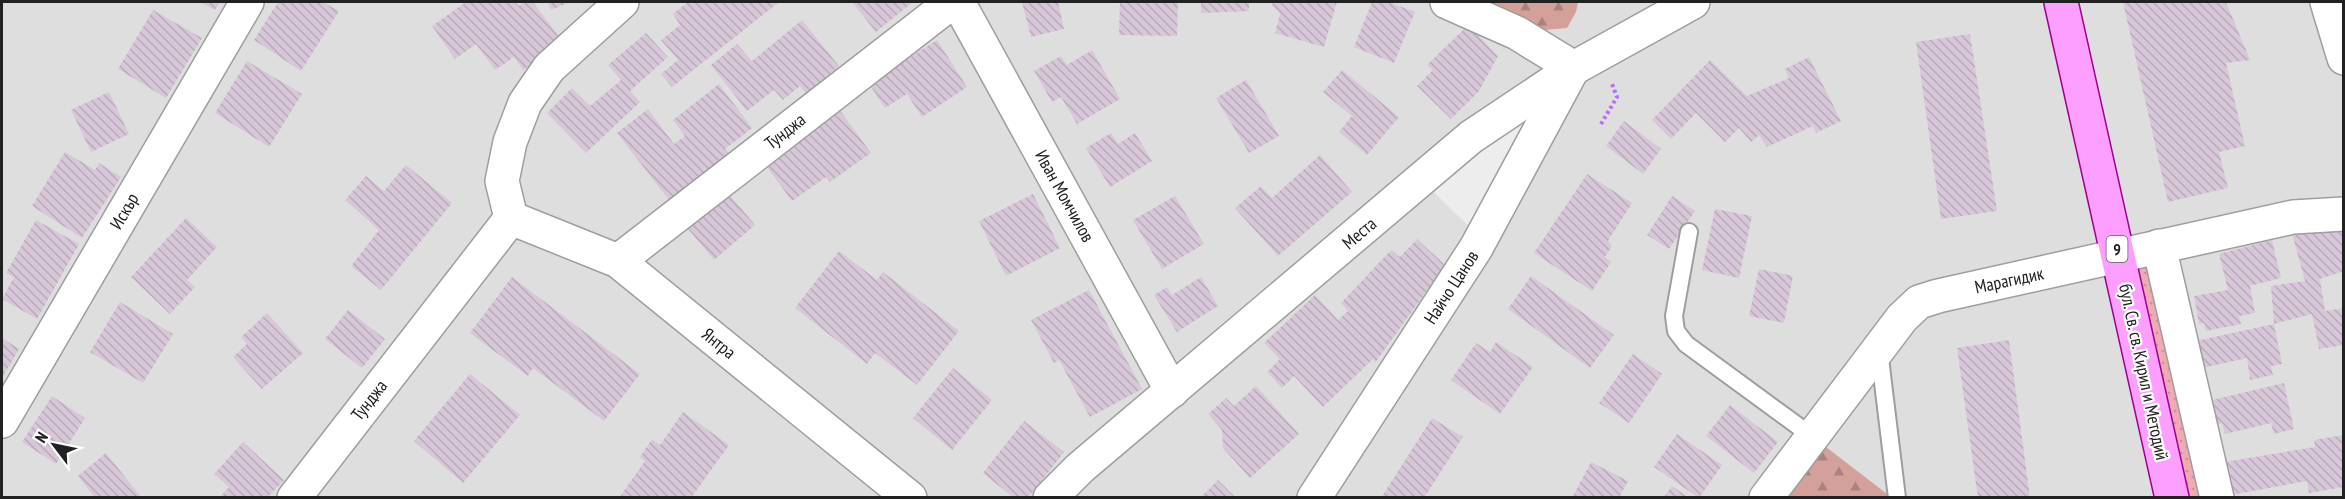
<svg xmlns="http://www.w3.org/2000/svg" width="2345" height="499" viewBox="0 0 2345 499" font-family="'PT Sans Narrow',sans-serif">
<defs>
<pattern id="grass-dots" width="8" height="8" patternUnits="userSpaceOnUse" patternTransform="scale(1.5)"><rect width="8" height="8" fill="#eeabb1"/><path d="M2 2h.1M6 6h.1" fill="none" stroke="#cc9398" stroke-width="1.8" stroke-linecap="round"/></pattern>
<pattern id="forest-firs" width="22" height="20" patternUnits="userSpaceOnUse" patternTransform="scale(1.5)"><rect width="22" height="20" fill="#d4a09a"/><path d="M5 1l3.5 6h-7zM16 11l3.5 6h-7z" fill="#ac827d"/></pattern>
<pattern id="building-back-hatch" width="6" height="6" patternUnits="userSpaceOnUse" patternTransform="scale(1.5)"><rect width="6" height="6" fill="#d7c7d9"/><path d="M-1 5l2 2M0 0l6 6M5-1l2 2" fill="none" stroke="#b8abba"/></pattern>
</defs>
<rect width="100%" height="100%" fill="#f2e7f1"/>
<rect fill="#dfdedf" x="2" y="2" width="2341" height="495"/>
<polygon fill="url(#grass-dots)" points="2159,246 2218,497 2171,497 2118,256"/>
<g fill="url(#forest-firs)">
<polygon points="1478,2 1578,2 1576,12 1567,28 1544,30"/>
<polygon points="1813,437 1891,497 1766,498"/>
</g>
<polygon fill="#ededed" points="1574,68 1481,238 1421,180"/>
<g fill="url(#building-back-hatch)">
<polygon points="200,2 220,2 215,10"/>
<polygon points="278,2 323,2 339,11 301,71 254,40"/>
<polygon points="466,2 515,2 519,6 524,2 533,2 563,42 523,70 514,57 495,70 476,44 455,59 432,26"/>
<polygon points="548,2 570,2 551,10"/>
<polygon points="688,2 779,2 672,87 661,74 678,60 661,40 680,25 673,14"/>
<polygon points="852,2 913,2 876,32"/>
<polygon points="1022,2 1058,2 1064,29 1031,37"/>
<polygon points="1120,2 1178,2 1177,36 1119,35"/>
<polygon points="1201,2 1249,2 1249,11 1201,13"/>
<polygon points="1273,2 1337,2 1324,47 1275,33 1280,14 1272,5"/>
<polygon points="1372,2 1389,2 1415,12 1394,63 1354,47"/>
<polygon points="2123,2 2226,2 2250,60 2226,63 2245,146 2219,152 2228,188 2168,202"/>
<polygon points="153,10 202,38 166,98 118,69"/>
<polygon points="802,20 839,66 806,94 800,86 783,100 774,90 747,111 711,65 737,44 752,61"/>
<polygon points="1468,25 1498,56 1479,91 1451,119 1417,86 1433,70 1427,65"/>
<polygon points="646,33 668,57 630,91 640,102 586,153 547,113 572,88 590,106 621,80 608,65"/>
<polygon points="1970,34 1997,211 1941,219 1916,42"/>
<polygon points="937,40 967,87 922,117 907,94 885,108 869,84"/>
<polygon points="1092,50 1120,99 1077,124 1061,97 1052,102 1034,71 1061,56 1067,65"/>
<polygon points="1809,57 1841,121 1816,133 1813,126 1767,147 1759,135 1751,142 1739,128 1725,142 1696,113 1671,139 1652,120 1710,60 1747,96 1789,78 1785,69"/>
<polygon points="247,61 302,94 269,147 215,113"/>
<polygon points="1342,70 1399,117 1367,155 1339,132 1352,116 1323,92"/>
<polygon points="1246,80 1279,136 1249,153 1216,98"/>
<polygon points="719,84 752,128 725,149 730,155 669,200 617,133 648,109 674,144 685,136 673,120"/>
<polygon points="109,92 129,134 91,152 71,110"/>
<polygon points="839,109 871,153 830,182 826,177 792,201 764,163"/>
<polygon points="1624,121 1661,149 1643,174 1606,146"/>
<polygon points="1111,133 1118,144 1135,133 1152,161 1110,187 1086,148"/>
<polygon points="65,152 95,170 99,163 121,177 82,238 32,206"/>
<polygon points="1320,155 1352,192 1278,256 1235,208 1261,186 1272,198"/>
<polygon points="406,165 452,203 381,290 351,266 379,230 345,200 366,176 384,191"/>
<polygon points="1587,174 1632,203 1608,241 1612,246 1605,257 1611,262 1592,291 1534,253"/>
<polygon points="729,194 755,225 714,260 688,229"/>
<polygon points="1033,194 1060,248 1006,276 979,221"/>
<polygon points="1175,196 1204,244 1162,269 1133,220"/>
<polygon points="1672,196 1695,211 1669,249 1647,235"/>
<polygon points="1715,209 1752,216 1739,278 1702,270"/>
<polygon points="186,218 217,247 187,280 195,287 170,314 131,277"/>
<polygon points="36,220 79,244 37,319 2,299 14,277 6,273"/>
<polygon points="2344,223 2344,271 2320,279 2325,311 2344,308 2344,345 2319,349 2312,314 2274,324 2282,364 2271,366 2273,375 2250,380 2247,358 2202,368 2196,341 2274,324 2271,286 2305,281 2291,230"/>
<polygon points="1417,239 1445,265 1375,363 1374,358 1323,407 1294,376 1282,388 1267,372 1280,359 1264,343 1315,295 1338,320 1348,311 1341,303 1391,250 1400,257"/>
<polygon points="2272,240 2281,278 2250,286 2255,313 2239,316 2241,324 2206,331 2204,323 2199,324 2194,296 2228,290 2219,254"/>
<polygon points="839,251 877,280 883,272 959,331 917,385 875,353 867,364 795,308"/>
<polygon points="1759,269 1793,276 1784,323 1749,316"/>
<polygon points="1531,276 1614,335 1590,368 1508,309"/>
<polygon points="512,277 640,374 604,421 533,368 528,376 470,333"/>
<polygon points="1201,277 1218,306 1177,332 1154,295 1167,287 1172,295"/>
<polygon points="1089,290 1142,389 1090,417 1059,360 1054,363 1031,320"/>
<polygon points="120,302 173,334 143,383 90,352"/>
<polygon points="348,310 385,339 362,368 325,339"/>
<polygon points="267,313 303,353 262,389 233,357 247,344 241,337"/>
<polygon points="2,338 19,349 2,378"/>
<polygon points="2009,340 2030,498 1978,498 1957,348"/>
<polygon points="1496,342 1533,367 1500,414 1451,380 1476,343 1490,352"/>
<polygon points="1633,354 1662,374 1629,423 1599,403"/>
<polygon points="953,368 992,400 952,450 913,418"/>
<polygon points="470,374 520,415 463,483 414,441"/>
<polygon points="2284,383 2294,429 2274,434 2271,423 2225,434 2222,423 2214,425 2208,401"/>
<polygon points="1256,386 1299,434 1250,478 1223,448 1222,430 1208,414 1226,398 1234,406"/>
<polygon points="52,396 85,418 56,464 22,442"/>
<polygon points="1730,405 1778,442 1754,473 1706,436"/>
<polygon points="683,412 729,445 691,498 619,498 645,461 640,457 652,439 660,445"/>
<polygon points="1432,418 1463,437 1424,498 1381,498"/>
<polygon points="1024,421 1064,452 1028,498 1014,498 983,473"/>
<polygon points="1677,434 1722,465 1699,498 1654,467"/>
<polygon points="2343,435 2344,487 2309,493 2307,481 2231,495 2225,462 2315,447 2314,440"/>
<polygon points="243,442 284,480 267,498 219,498 229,487 214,474"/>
<polygon points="106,453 140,496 138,498 95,498 78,476"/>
<polygon points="1591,462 1628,481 1619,498 1572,498"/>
<polygon points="1218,480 1236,498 1200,498"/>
<polygon points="1672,486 1689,498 1663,498"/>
</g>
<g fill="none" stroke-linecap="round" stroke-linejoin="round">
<defs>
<g id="service">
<polyline points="1689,232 1674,316 1676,331 1686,344 1813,437"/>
<polyline points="1879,350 1897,498"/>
</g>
<g id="minor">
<polyline points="958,2 1172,391"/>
<polyline points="1447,2 1517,33 1574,68"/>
<polyline points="2327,2 2344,58"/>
<polyline points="511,218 618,261 910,498"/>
<polyline points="511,218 502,181 510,142 525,103 549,68 622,2"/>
<polyline points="2159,246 2217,498"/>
<polyline points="618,261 952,2"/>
<polyline points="2,421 247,2"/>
<polyline points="294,498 511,218"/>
<polyline points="1050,498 1080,468 1471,137 1574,68 1693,2"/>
<polyline points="1314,498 1476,248 1571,72"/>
<polyline points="1766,498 1902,318 1919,302 1938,296 2293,217 2344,214"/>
</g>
<polyline id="primary" points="2061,2 2172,498"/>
</defs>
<use href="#service" stroke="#9e9e9e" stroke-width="20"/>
<use href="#minor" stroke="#9e9e9e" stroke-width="36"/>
<use href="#primary" stroke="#9e0092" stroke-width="36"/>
<polyline stroke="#b76bff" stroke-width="4" stroke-dasharray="3 3" stroke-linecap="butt" points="1601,124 1617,97 1612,84"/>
<use href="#service" stroke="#fff" stroke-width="16"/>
<use href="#minor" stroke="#fff" stroke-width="33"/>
<use href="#primary" stroke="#fd9fff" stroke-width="33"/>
</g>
<g text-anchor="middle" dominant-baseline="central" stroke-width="4.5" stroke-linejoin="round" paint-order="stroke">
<rect fill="#fff" stroke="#646464" stroke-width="1.5" x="2106.5" y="236" width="21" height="26" rx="4.5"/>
<g font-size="16" font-weight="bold" fill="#212121">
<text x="2117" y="249">9</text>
</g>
<g font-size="18" fill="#212121" stroke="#fff">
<text transform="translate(785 131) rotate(-38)">Тунджа</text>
<text transform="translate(1065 196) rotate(61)">Иван Момчилов</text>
<text transform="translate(124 211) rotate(-60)">Искър</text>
<text transform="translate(1359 233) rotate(-40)">Места</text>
<text transform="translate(2009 280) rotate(-12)">Марагидик</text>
<text transform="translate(1451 287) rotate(-57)">Найчо Цанов</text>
<text transform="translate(719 343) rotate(39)">Янтра</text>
<text transform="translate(2144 372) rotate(78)">бул. Св. св. Кирил и Методий</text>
<text transform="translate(369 400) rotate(-52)">Тунджа</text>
</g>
</g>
<rect width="2345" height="499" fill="none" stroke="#212121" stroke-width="6"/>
<g transform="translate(54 445) rotate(302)" stroke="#ffffff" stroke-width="4.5" paint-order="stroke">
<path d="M0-4.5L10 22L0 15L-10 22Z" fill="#212121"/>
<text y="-9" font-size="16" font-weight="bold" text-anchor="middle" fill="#212121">N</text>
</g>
</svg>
